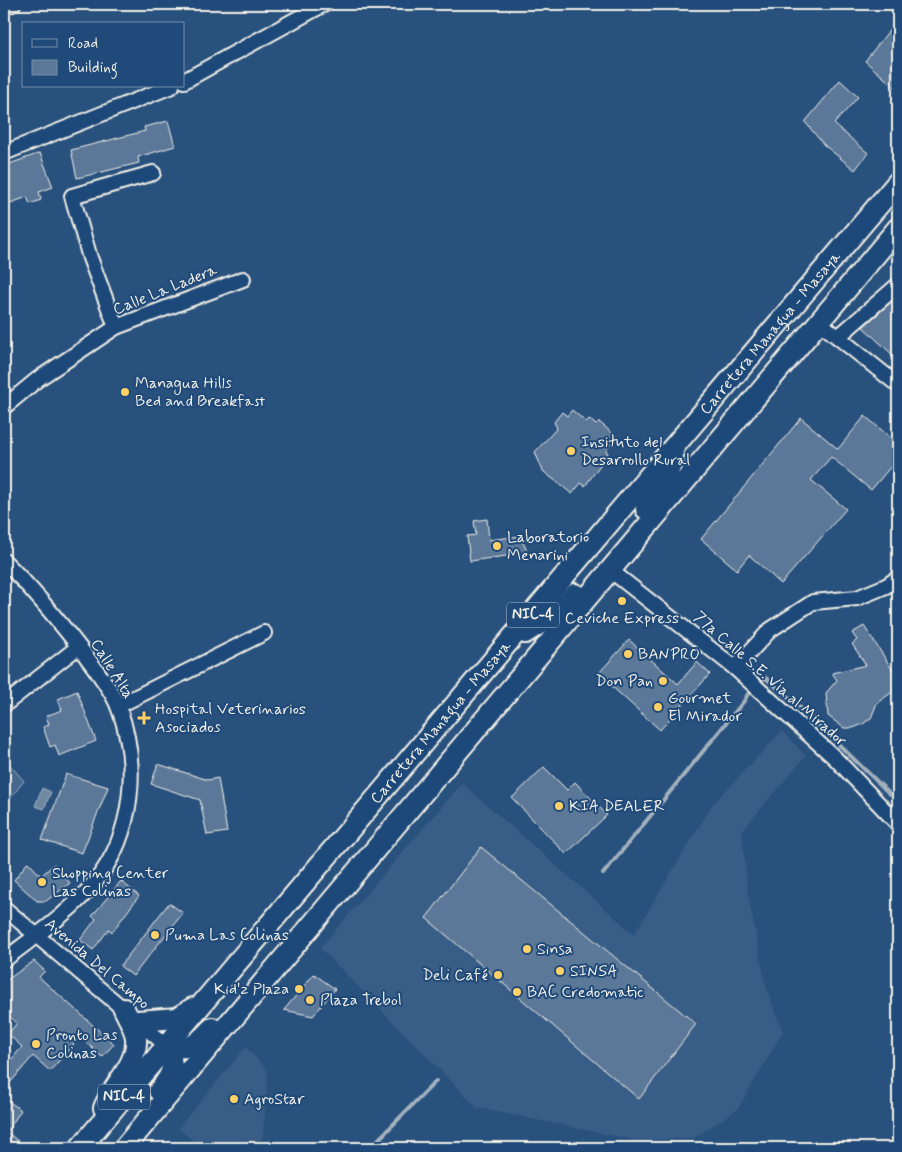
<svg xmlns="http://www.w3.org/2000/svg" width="902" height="1152" viewBox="0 0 902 1152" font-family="Mynerve,sans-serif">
<rect width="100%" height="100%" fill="#28517e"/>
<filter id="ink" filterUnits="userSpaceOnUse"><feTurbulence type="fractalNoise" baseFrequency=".02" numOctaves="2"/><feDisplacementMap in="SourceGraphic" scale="10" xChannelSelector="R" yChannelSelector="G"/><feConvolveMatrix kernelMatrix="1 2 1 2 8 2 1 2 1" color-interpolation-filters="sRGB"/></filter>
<g filter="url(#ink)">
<g fill="#375d86">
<polygon points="782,731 806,756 742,831 748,894 766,986 783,1032 738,1109 694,1138 639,1141 477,1108 320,948 462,783 634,934 712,805"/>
<polygon points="246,1047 268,1071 263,1137 252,1148 207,1148 197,1144 178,1128"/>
</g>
<polygon fill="#45688e" stroke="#9cacbb" points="4,758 24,781 4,806"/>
<polygon fill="#6e88a2" stroke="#a4b2be" points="42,788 51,792 44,809 35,806"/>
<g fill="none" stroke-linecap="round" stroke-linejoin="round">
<g stroke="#a4b2be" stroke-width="4">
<polyline points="757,683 766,678 803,710 890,794"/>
<polyline points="603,874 744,701 752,687"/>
<polyline points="370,1148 436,1081"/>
</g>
</g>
<g fill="#5b7899" stroke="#f4f1e8">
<polygon points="898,19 898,90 865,61"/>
<polygon points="840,80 858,97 834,124 868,153 855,170 824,145 805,122"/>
<polygon points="168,121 175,146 138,157 139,163 77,178 71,150 145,131 144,127"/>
<polygon points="40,153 53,187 39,192 41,200 30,204 27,197 11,203 4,182 4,166"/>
<polygon points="898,296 898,360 863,327"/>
<polygon points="572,410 586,422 589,419 596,425 599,422 617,437 606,450 608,454 585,486 581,483 572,494 543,471 535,452 557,428 554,422 562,412 567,416"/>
<polygon points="865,416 898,444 898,458 871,490 831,457 811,480 846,509 781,584 749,555 737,570 701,539 801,418 838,449"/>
<polygon points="487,519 489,540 520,536 528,553 470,561 467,536 476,535 474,521"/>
<polygon points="864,626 898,678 898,688 877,703 871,718 863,724 853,728 844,728 828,716 826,693 837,680 832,673 866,665 852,644 857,640 852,633"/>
<polygon points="629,640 678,684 697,662 710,674 660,730 598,674"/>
<polygon points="77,691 96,741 59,756 55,745 50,747 43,727 49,724 46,716 62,710 58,699"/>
<polygon points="158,764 208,780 218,778 227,832 207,835 200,800 151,784"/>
<polygon points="544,767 567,790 575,782 607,815 566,854 512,798"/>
<polygon points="66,774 108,787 82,853 42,840"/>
<polygon points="481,847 696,1024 639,1099 426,918"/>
<polygon points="28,862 41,876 54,864 70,883 46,901 37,901 14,880"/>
<polygon points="121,881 139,896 112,932 109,929 93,950 80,940 96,919 92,916"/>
<polygon points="169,903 183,913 133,976 120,966"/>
<polygon points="34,961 45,971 39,977 114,1044 102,1057 80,1037 50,1071 33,1056 4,1090 4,1068 22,1047 8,1034 17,1023 4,1012 4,982"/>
<polygon points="314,974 335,989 313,1016 284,1010"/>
<polygon points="4,1098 21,1110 7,1132 26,1148 4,1148"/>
</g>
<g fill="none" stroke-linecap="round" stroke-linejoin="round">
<defs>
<g id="minor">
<polyline points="4,5 13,4"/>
<polyline points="184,81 324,4"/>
<polyline points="4,153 172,86"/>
<polyline points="819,322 898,385"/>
<polyline points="116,327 90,258 72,196 153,173"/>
<polyline points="838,337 898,285"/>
<polyline points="4,407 38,379 116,327 243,279"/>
<path d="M4,561C33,589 58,620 83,652C95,669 110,687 118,706C140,763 134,834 95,882C70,913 35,936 4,960"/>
<polyline points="610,570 735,668 835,758 898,824"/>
<polyline points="735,668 770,630 813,602 857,598 886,586 898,578"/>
<polyline points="4,705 78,647"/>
<polyline points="118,706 264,633"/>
<polyline points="4,908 167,1046"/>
</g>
<g id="highway">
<path d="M646,509C658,493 670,475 673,455"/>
<polyline points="525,633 560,611 575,594"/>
<polyline points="138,1021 177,1018 193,1008"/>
<path d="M167,1046C192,1050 195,1046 212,1028"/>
<path d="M159,1091C174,1072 175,1068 167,1046"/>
<path d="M104,1108C113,1084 138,1065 136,1038C135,1029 128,1017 124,1009"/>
<path id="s1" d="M80,1148L898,182"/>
<polyline points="124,1148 898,228"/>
</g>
</defs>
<use href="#minor" stroke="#f4f1e8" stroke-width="18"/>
<use href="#highway" stroke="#f4f1e8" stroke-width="24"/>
<use href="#minor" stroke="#1f4a7a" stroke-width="14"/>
<use href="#highway" stroke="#1f4a7a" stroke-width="20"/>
</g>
</g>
<g fill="#ffd166" stroke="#1f4a7a" stroke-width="2">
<circle cx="125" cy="392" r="5"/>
<circle cx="571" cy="451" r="5"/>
<circle cx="497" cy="546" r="5"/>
<circle cx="622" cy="601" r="5"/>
<circle cx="628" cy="654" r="5"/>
<circle cx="663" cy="681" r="5"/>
<circle cx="658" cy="707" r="5"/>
<path d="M141.5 710.5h5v5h5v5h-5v5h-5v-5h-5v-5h5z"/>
<circle cx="559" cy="806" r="5"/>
<circle cx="42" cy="882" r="5"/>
<circle cx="155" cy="935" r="5"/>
<circle cx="527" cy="949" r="5"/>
<circle cx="560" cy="971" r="5"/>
<circle cx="498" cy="975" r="5"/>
<circle cx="299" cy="989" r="5"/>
<circle cx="517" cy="992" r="5"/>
<circle cx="310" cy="1000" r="5"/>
<circle cx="36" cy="1044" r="5"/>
<circle cx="234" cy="1099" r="5"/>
</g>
<g text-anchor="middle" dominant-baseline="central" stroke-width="4" stroke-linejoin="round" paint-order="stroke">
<g fill="#1f4a7a" stroke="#b4bfc7" stroke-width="1">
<rect x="507" y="602.5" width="52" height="25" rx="4"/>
<rect x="98" y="1084.5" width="52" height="25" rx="4"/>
</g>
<g font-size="15" font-weight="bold" fill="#f4f1e8">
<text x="533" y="615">NIC-4</text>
<text x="124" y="1097">NIC-4</text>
</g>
<g font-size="16" fill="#f4f1e8" stroke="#1f4a7a">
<text transform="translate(165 290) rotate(-22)">Calle La Ladera</text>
<text stroke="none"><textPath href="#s1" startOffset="1068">Carretera Managua - Masaya</textPath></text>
<text transform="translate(112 669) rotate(58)">Calle Alta</text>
<text transform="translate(770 679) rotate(41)">77a Calle S.E. Vía al Mirador</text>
<text stroke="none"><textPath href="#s1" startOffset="558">Carretera Managua - Masaya</textPath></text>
<text transform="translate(97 964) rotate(40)">Avenida Del Campo</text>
</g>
<g font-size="16" fill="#f4f1e8" stroke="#1f4a7a" text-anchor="start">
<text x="135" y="383">Managua Hills<tspan x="135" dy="18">Bed and Breakfast</tspan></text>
<text x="581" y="442">Insituto del<tspan x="581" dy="18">Desarrollo Rural</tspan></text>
<text x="507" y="537">Laboratorio<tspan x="507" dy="18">Menarini</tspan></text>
<text x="622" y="618" text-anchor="middle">Ceviche Express</text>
<text x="638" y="654">BANPRO</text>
<text x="653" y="681" text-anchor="end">Don Pan</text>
<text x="668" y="698">Gourmet<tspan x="668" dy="18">El Mirador</tspan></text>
<text x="155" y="709">Hospital Veterinarios<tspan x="155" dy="18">Asociados</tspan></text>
<text x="569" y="806">KIA DEALER</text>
<text x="52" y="873">Shopping Center<tspan x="52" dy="18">Las Colinas</tspan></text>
<text x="165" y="935">Puma Las Colinas</text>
<text x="537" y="949">Sinsa</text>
<text x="570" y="971">SINSA</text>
<text x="488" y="975" text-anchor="end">Deli Café</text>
<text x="289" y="989" text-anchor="end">Kid'z Plaza</text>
<text x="527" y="992">BAC Credomatic</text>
<text x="320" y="1000">Plaza Trebol</text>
<text x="46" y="1035">Pronto Las<tspan x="46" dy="18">Colinas</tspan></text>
<text x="244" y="1099">AgroStar</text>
</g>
</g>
<rect width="902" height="1152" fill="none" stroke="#1f4a7a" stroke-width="20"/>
<rect x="10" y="10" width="882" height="1132" fill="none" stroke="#f4f1e8" stroke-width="2" filter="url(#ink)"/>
<rect x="22" y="22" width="162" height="65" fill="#1f4a7a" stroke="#748da6"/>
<rect x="32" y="39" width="25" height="8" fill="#1f4a7a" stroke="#748da6"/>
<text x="68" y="48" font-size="15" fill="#f4f1e8">Road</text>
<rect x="32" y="60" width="25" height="15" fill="#5b7899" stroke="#748da6"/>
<text x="68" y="72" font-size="15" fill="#f4f1e8">Building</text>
</svg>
